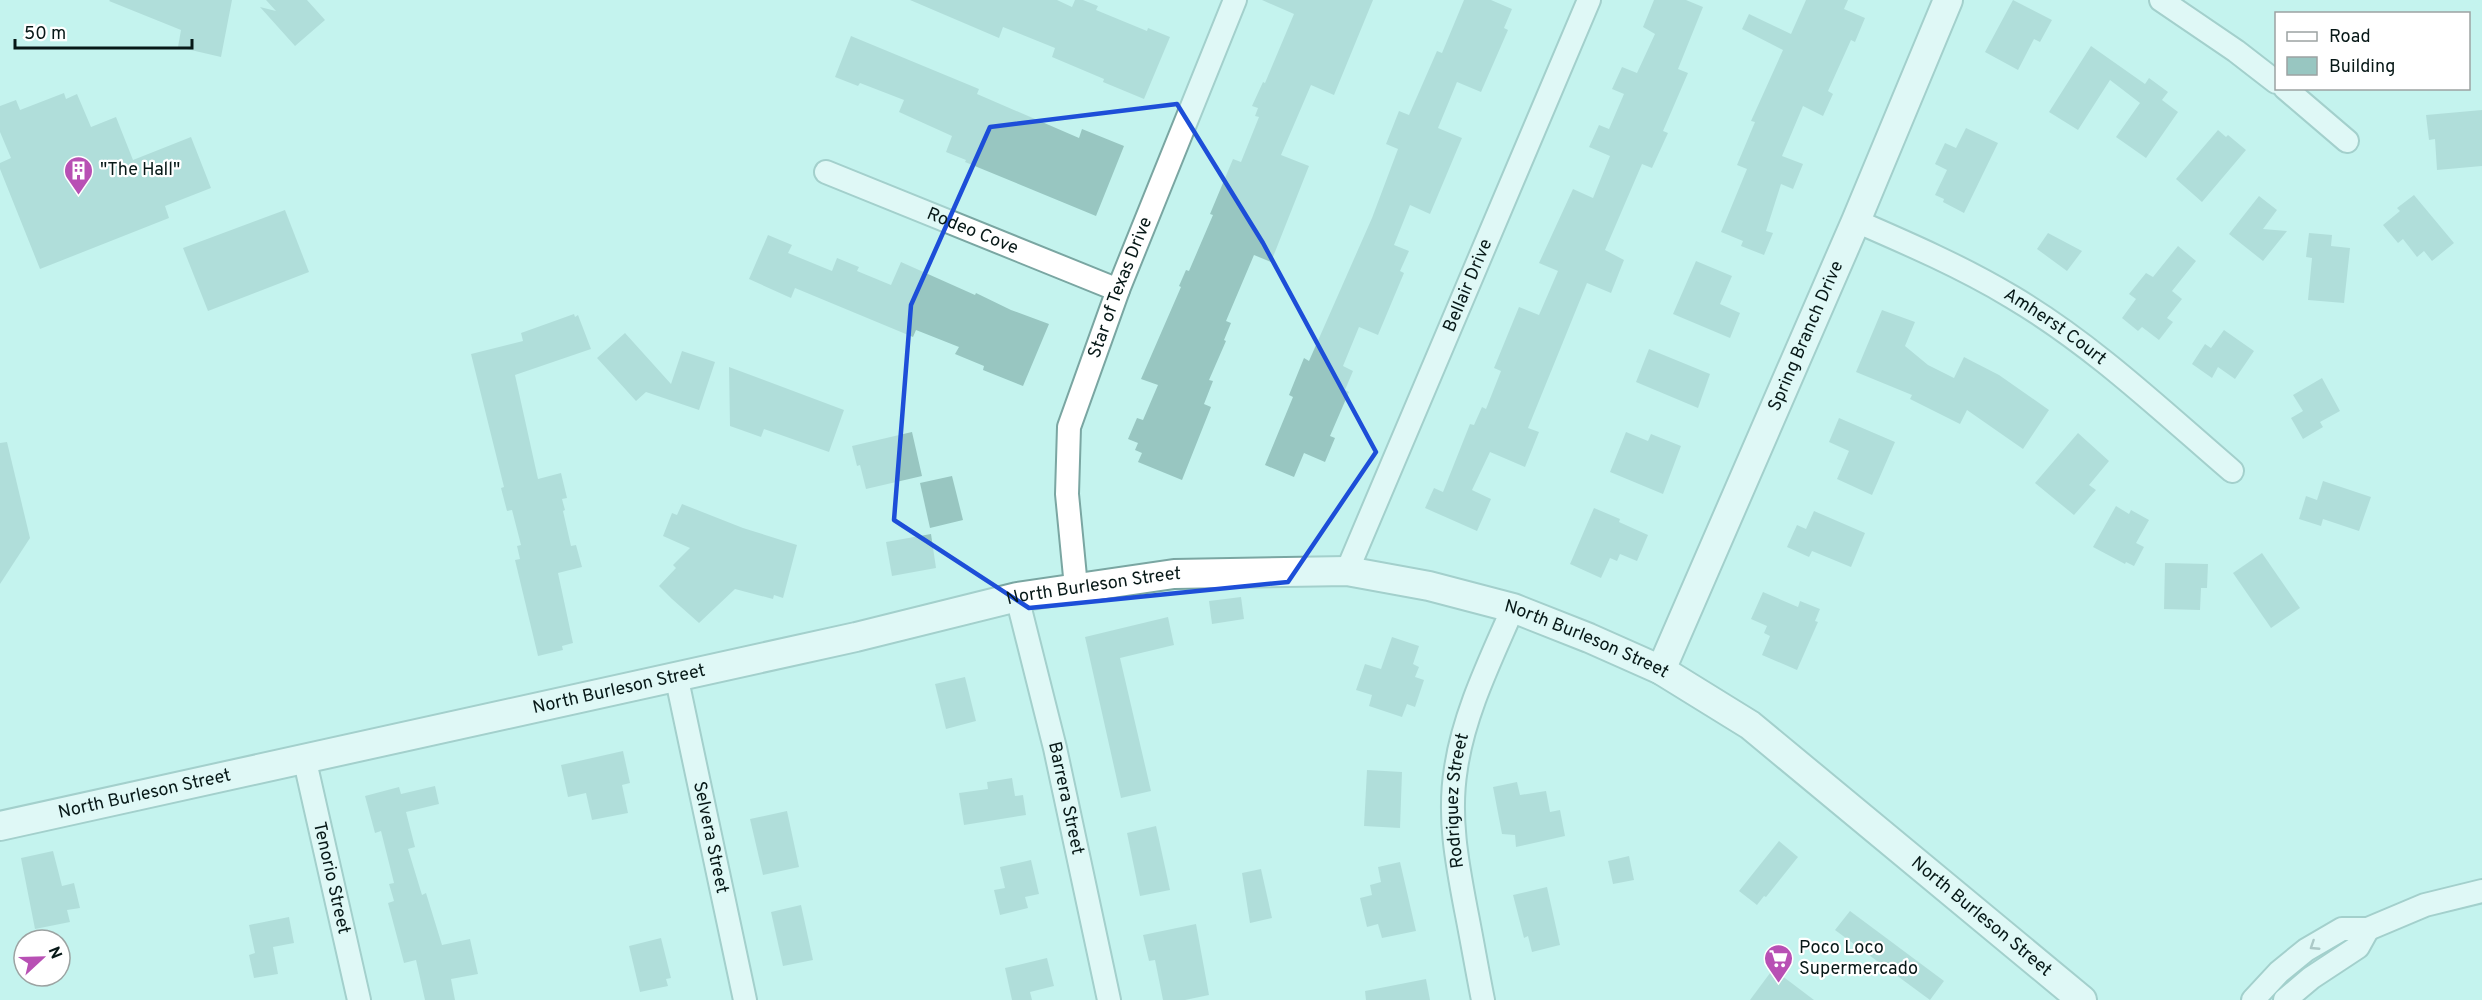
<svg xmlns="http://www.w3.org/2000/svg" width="2482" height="1000" viewBox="0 0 2482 1000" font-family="Overpass,sans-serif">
<rect width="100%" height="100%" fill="#c4f3ee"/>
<g fill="#98c6c1">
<polygon points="110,0 232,0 221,57 178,47 181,30 109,1"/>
<polygon points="266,0 307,0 325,20 295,46 260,7 276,11"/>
<polygon points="910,0 1057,0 1072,7 1075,0 1083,0 1098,6 1096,10 1147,31 1148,28 1170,37 1144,99 1103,82 1104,79 1052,57 1055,48 1003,27 999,38"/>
<polygon points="1262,0 1373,0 1334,95 1311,85 1281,155 1309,166 1271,262 1254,255 1226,321 1231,323 1224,340 1226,341 1209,380 1213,381 1204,404 1211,407 1182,480 1138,462 1142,453 1135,450 1138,443 1128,439 1137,418 1143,420 1158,385 1141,379 1181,287 1179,286 1186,270 1189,271 1213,215 1210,214 1233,159 1241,162 1259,117 1255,116 1258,108 1252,106 1263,82 1265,83 1294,14"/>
<polygon points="1464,0 1491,0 1512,9 1504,28 1508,30 1481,92 1457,82 1438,128 1462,138 1430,214 1410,205 1394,245 1409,251 1400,271 1404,273 1378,335 1359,327 1343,366 1353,371 1345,390 1349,392 1330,436 1335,438 1325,462 1304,453 1294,477 1265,465 1293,397 1289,395 1304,358 1309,361 1372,218 1398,149 1386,144 1399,111 1409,115 1437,51 1442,53"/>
<polygon points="1654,0 1686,0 1703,7 1678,69 1688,73 1663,131 1668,133 1652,168 1642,164 1605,250 1624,260 1611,293 1587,283 1528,428 1539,432 1525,467 1490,452 1472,490 1491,499 1477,531 1425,508 1434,488 1443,492 1470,424 1474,425 1482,407 1486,409 1501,371 1494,368 1519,307 1539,315 1558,271 1539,263 1573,189 1593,198 1610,156 1589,147 1599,125 1609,129 1624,94 1612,89 1622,67 1637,73 1655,34 1643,27"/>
<polygon points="1806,0 1848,0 1844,9 1865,18 1855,42 1851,40 1828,91 1833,94 1823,116 1803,106 1782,156 1803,164 1793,189 1781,184 1766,231 1773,233 1764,255 1741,246 1743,241 1721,232 1747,169 1737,165 1755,122 1751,121 1783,50 1742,29 1749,14 1791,34"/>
<polygon points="2013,0 2052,20 2040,42 2034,39 2018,70 1985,52"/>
<polygon points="851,36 979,89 977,94 1079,138 1082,129 1124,146 1096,216 965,162 966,160 946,152 952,136 899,112 904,100 860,83 858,86 835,77"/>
<polygon points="2091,46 2145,84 2149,78 2168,92 2162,100 2178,112 2146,158 2116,137 2140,103 2110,80 2078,130 2049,112"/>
<polygon points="64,93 66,99 77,94 91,127 116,117 133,160 191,137 211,188 165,206 169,218 40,269 0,169 0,163 11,158 0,132 0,106 16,100 20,110"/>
<polygon points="2482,110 2482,166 2437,170 2435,139 2429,140 2426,115"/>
<polygon points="1966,128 1998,143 1964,213 1943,202 1944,199 1935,195 1947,170 1935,164 1945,143 1956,148"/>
<polygon points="2218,130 2226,137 2228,135 2246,150 2202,202 2176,179"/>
<polygon points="2414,195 2454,243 2432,261 2424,251 2417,257 2403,239 2398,243 2383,225 2400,211 2397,208"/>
<polygon points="2259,196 2277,210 2263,229 2287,231 2263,261 2229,234"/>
<polygon points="285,210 309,272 208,311 183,248"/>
<polygon points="2048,233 2082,251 2067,271 2037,249"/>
<polygon points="2309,233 2332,235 2331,246 2350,248 2344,303 2308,300 2312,258 2306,257"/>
<polygon points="768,235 792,245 788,253 832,271 837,258 859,267 857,271 891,285 901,262 975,295 976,293 1011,310 1049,324 1023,386 983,370 984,366 955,354 959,347 916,330 913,337 795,288 791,298 749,279"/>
<polygon points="2178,246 2196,261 2172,291 2182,299 2167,318 2173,322 2159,340 2142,327 2138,331 2122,318 2136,299 2129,294 2146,273 2153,277"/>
<polygon points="1696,261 1732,276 1720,304 1740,313 1730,338 1673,314"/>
<polygon points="1882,310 1915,322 1905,346 1928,365 1954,378 1964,357 1999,375 2049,410 2023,449 1967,410 1960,424 1910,399 1912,395 1856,372"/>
<polygon points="574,314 575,317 578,315 591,349 515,375 538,479 561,473 567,498 562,499 565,510 563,511 571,546 576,545 582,567 558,573 573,643 562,646 563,650 538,656 515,560 520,559 517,546 521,545 512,510 507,511 501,488 504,487 471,354 523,341 521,333"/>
<polygon points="2224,330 2254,351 2235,379 2218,367 2212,378 2192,364 2205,344 2211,348"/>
<polygon points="625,333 671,384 682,351 715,362 699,410 646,392 636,401 597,358"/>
<polygon points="1649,349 1710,374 1698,408 1636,382"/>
<polygon points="729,367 844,410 829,452 764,429 761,437 730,426"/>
<polygon points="2322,378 2340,411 2320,422 2323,427 2303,439 2291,418 2303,411 2293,395"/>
<polygon points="1839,418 1895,442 1872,495 1837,479 1849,451 1829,442"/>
<polygon points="912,432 922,476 866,489 860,465 857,466 852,446"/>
<polygon points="1626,432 1648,441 1651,434 1681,446 1663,494 1610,472"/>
<polygon points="2078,433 2109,461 2089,485 2096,490 2074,515 2035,483"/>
<polygon points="7,442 30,538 0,584 0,443"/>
<polygon points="952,476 963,520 930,528 920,483"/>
<polygon points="2323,481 2371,497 2359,531 2323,519 2321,526 2299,519 2306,496 2317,500"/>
<polygon points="682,504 743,528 797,545 783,598 774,595 773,599 735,589 699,623 672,599 659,586 676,568 673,565 690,548 663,536 672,513 677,515"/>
<polygon points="2116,506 2129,514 2131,510 2149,520 2136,543 2144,547 2134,566 2126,562 2125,564 2093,547"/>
<polygon points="1594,508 1620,519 1619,522 1648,535 1637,561 1620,554 1617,561 1610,558 1601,578 1570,564"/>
<polygon points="1814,511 1865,533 1851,567 1812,551 1809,557 1787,547 1797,525 1806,529"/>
<polygon points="931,534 936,568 892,576 886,542"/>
<polygon points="2262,553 2300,608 2271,628 2233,573"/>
<polygon points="2165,563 2208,564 2207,588 2201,588 2200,610 2164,609"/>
<polygon points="1763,592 1798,607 1800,601 1820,609 1815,621 1818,622 1797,670 1762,655 1770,636 1764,633 1767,626 1751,619"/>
<polygon points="1241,597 1244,619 1212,624 1209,601"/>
<polygon points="1168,617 1174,645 1120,658 1151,791 1121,798 1085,637"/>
<polygon points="1392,637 1419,646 1413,664 1419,667 1415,677 1424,680 1415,707 1407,704 1402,717 1369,706 1372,695 1356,690 1365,664 1381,669"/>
<polygon points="965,677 976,721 946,729 935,684"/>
<polygon points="623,751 630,783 622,785 628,813 592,820 586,793 568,797 561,765"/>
<polygon points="1367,770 1402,772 1400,828 1364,826"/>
<polygon points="1012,778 1015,796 1023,795 1026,815 964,825 959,793 988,789 987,782"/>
<polygon points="1517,782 1520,795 1546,791 1550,812 1560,810 1565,836 1516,847 1515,835 1502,834 1493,787"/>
<polygon points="435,786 439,804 406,812 415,847 408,849 422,895 426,893 442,945 470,939 478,974 451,979 455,1000 425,1000 416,960 404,963 388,903 394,901 389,884 394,883 381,831 375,833 365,796 399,787 401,794"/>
<polygon points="787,811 799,867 763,875 750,819"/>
<polygon points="1156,826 1170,890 1140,896 1127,833"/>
<polygon points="1779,841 1798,857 1766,897 1764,896 1757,905 1739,891"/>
<polygon points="53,851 62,886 74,883 80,908 67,910 70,922 35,929 21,858"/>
<polygon points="1629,856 1634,880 1613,884 1608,861"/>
<polygon points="1031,860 1039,894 1025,897 1028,908 1000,915 994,890 1005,888 1000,867"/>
<polygon points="1400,862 1416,931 1382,938 1378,924 1367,927 1360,898 1372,895 1370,885 1381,882 1378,867"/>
<polygon points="1261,869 1272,918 1250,923 1242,873"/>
<polygon points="1547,887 1560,945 1532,952 1528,936 1524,938 1513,895"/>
<polygon points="801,905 813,960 783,966 771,912"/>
<polygon points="1850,911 1944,981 1930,1000 1835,930"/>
<polygon points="289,917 294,943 273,947 278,974 254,978 249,955 255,953 249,925"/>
<polygon points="1196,924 1209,995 1185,1000 1163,1000 1155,960 1149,961 1143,935"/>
<polygon points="661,938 671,978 666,979 668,986 640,992 629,946"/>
<polygon points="1047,958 1054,986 1030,992 1032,1000 1012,1000 1005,968"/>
<polygon points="1773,969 1814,1000 1750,1000"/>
<polygon points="1426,979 1430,1000 1366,1000 1365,991"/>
</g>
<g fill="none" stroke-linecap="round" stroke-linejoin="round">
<defs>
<g id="minor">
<polyline points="2161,0 2236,51 2276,82"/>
<polyline points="2285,88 2347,141"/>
<path id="s1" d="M826,172L1118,290"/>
<path id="s2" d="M1856,221C1909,244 1962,267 2012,297C2093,345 2161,410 2232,471"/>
<path id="s3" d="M1347,571L1589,0"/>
<path id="s4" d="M1076,587L1067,494L1069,427L1118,290L1235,0"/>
<path id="s5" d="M1017,597L1055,748L1109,1000"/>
<path id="s6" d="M676,675L745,1000"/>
<path id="s7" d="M304,757L359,1000"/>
<path id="s8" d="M1483,1000C1477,970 1472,940 1466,910C1457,863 1448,816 1456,768C1464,713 1491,659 1513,608"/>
<polyline points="2253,1000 2279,972 2306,950 2342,929 2368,929 2425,905 2482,891"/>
<polyline points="2285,1000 2311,978 2358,947 2368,929"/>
</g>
<g id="tertiary">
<path id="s9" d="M1661,670L1856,221L1948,0"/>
<path id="s10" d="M0,826L856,637L1017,597L1174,574L1347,571L1429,586L1513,608L1589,638L1661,670L1750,725L2082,1000"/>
</g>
</defs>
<use href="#minor" stroke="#7aa6a2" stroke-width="26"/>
<use href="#tertiary" stroke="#7aa6a2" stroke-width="32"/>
<use href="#minor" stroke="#fff" stroke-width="22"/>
<use href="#tertiary" stroke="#fff" stroke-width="28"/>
</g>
<defs><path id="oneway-chevron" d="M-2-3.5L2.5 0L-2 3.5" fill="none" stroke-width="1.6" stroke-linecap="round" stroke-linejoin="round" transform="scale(1.5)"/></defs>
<use stroke="#8f9797" href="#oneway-chevron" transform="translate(2314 946) rotate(147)"/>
<path d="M0 0H2482V1000H0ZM1177,104L1263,243L1376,452L1288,582L1029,608L894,520L911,305L990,127Z" fill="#c4f3ee" fill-opacity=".55" fill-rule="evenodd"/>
<path fill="none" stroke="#1d4ed8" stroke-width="4.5" stroke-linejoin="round" d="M1177,104L1263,243L1376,452L1288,582L1029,608L894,520L911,305L990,127Z"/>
<defs>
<symbol id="building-pin" viewBox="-11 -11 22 30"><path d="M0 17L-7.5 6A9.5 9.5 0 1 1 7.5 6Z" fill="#b850b4" stroke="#fff"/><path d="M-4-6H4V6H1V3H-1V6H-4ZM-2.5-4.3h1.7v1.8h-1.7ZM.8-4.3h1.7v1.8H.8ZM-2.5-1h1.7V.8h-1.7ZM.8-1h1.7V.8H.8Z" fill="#fff"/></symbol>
<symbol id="supermarket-pin" viewBox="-11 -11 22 30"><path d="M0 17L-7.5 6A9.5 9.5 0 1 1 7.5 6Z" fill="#b850b4" stroke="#fff"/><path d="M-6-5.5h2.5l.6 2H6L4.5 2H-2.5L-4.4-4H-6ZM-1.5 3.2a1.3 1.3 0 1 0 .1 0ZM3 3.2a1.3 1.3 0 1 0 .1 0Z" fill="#fff"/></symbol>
</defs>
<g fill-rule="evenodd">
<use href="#building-pin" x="62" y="154" width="33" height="45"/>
<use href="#supermarket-pin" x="1762" y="942" width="33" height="45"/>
</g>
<g text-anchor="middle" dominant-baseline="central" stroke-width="4.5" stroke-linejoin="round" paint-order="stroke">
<g font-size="18" fill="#071817" stroke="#fff" text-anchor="start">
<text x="100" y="170">"The Hall"</text>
<text x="1799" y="948">Poco Loco<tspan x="1799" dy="21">Supermercado</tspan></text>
</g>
<g font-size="18" fill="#071817" stroke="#fff">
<text stroke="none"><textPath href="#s1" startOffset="158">Rodeo Cove</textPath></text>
<text stroke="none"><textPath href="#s3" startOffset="310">Bellair Drive</textPath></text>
<text stroke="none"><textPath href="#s4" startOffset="309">Star of Texas Drive</textPath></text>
<text stroke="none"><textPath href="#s2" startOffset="226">Amherst Court</textPath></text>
<text stroke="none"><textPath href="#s9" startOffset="364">Spring Branch Drive</textPath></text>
<text stroke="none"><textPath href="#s10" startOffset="1120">North Burleson Street</textPath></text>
<text stroke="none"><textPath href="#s10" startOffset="1624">North Burleson Street</textPath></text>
<text stroke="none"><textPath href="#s10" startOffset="634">North Burleson Street</textPath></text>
<text stroke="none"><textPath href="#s10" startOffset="148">North Burleson Street</textPath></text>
<text stroke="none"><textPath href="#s5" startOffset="207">Barrera Street</textPath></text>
<text stroke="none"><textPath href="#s8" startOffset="202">Rodriguez Street</textPath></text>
<text stroke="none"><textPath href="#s6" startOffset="166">Selvera Street</textPath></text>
<text stroke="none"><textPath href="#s7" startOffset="124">Tenorio Street</textPath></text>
<text stroke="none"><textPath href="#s10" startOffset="2110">North Burleson Street</textPath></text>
</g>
</g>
<rect x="2275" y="12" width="195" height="78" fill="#ffffff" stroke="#9ca3a2" stroke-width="1.5"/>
<rect x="2287" y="32" width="30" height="9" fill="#ffffff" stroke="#9ca3a2" stroke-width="1.5"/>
<text x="2329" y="42" font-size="18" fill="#071817">Road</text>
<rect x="2287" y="57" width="30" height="18" fill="#98c6c1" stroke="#9ca3a2" stroke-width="1.5"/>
<text x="2329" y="72" font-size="18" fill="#071817">Building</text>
<g transform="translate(42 958) rotate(68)"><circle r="28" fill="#ffffff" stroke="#9ca3a2" stroke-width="1.5"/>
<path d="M0-4.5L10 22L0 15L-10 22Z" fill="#b850b4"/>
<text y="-9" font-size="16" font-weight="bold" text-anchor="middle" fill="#071817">N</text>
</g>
<path d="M15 39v9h177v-9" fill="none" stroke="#071817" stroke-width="3"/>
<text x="24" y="39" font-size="18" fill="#071817" stroke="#ffffff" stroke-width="4.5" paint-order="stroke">50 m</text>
</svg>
